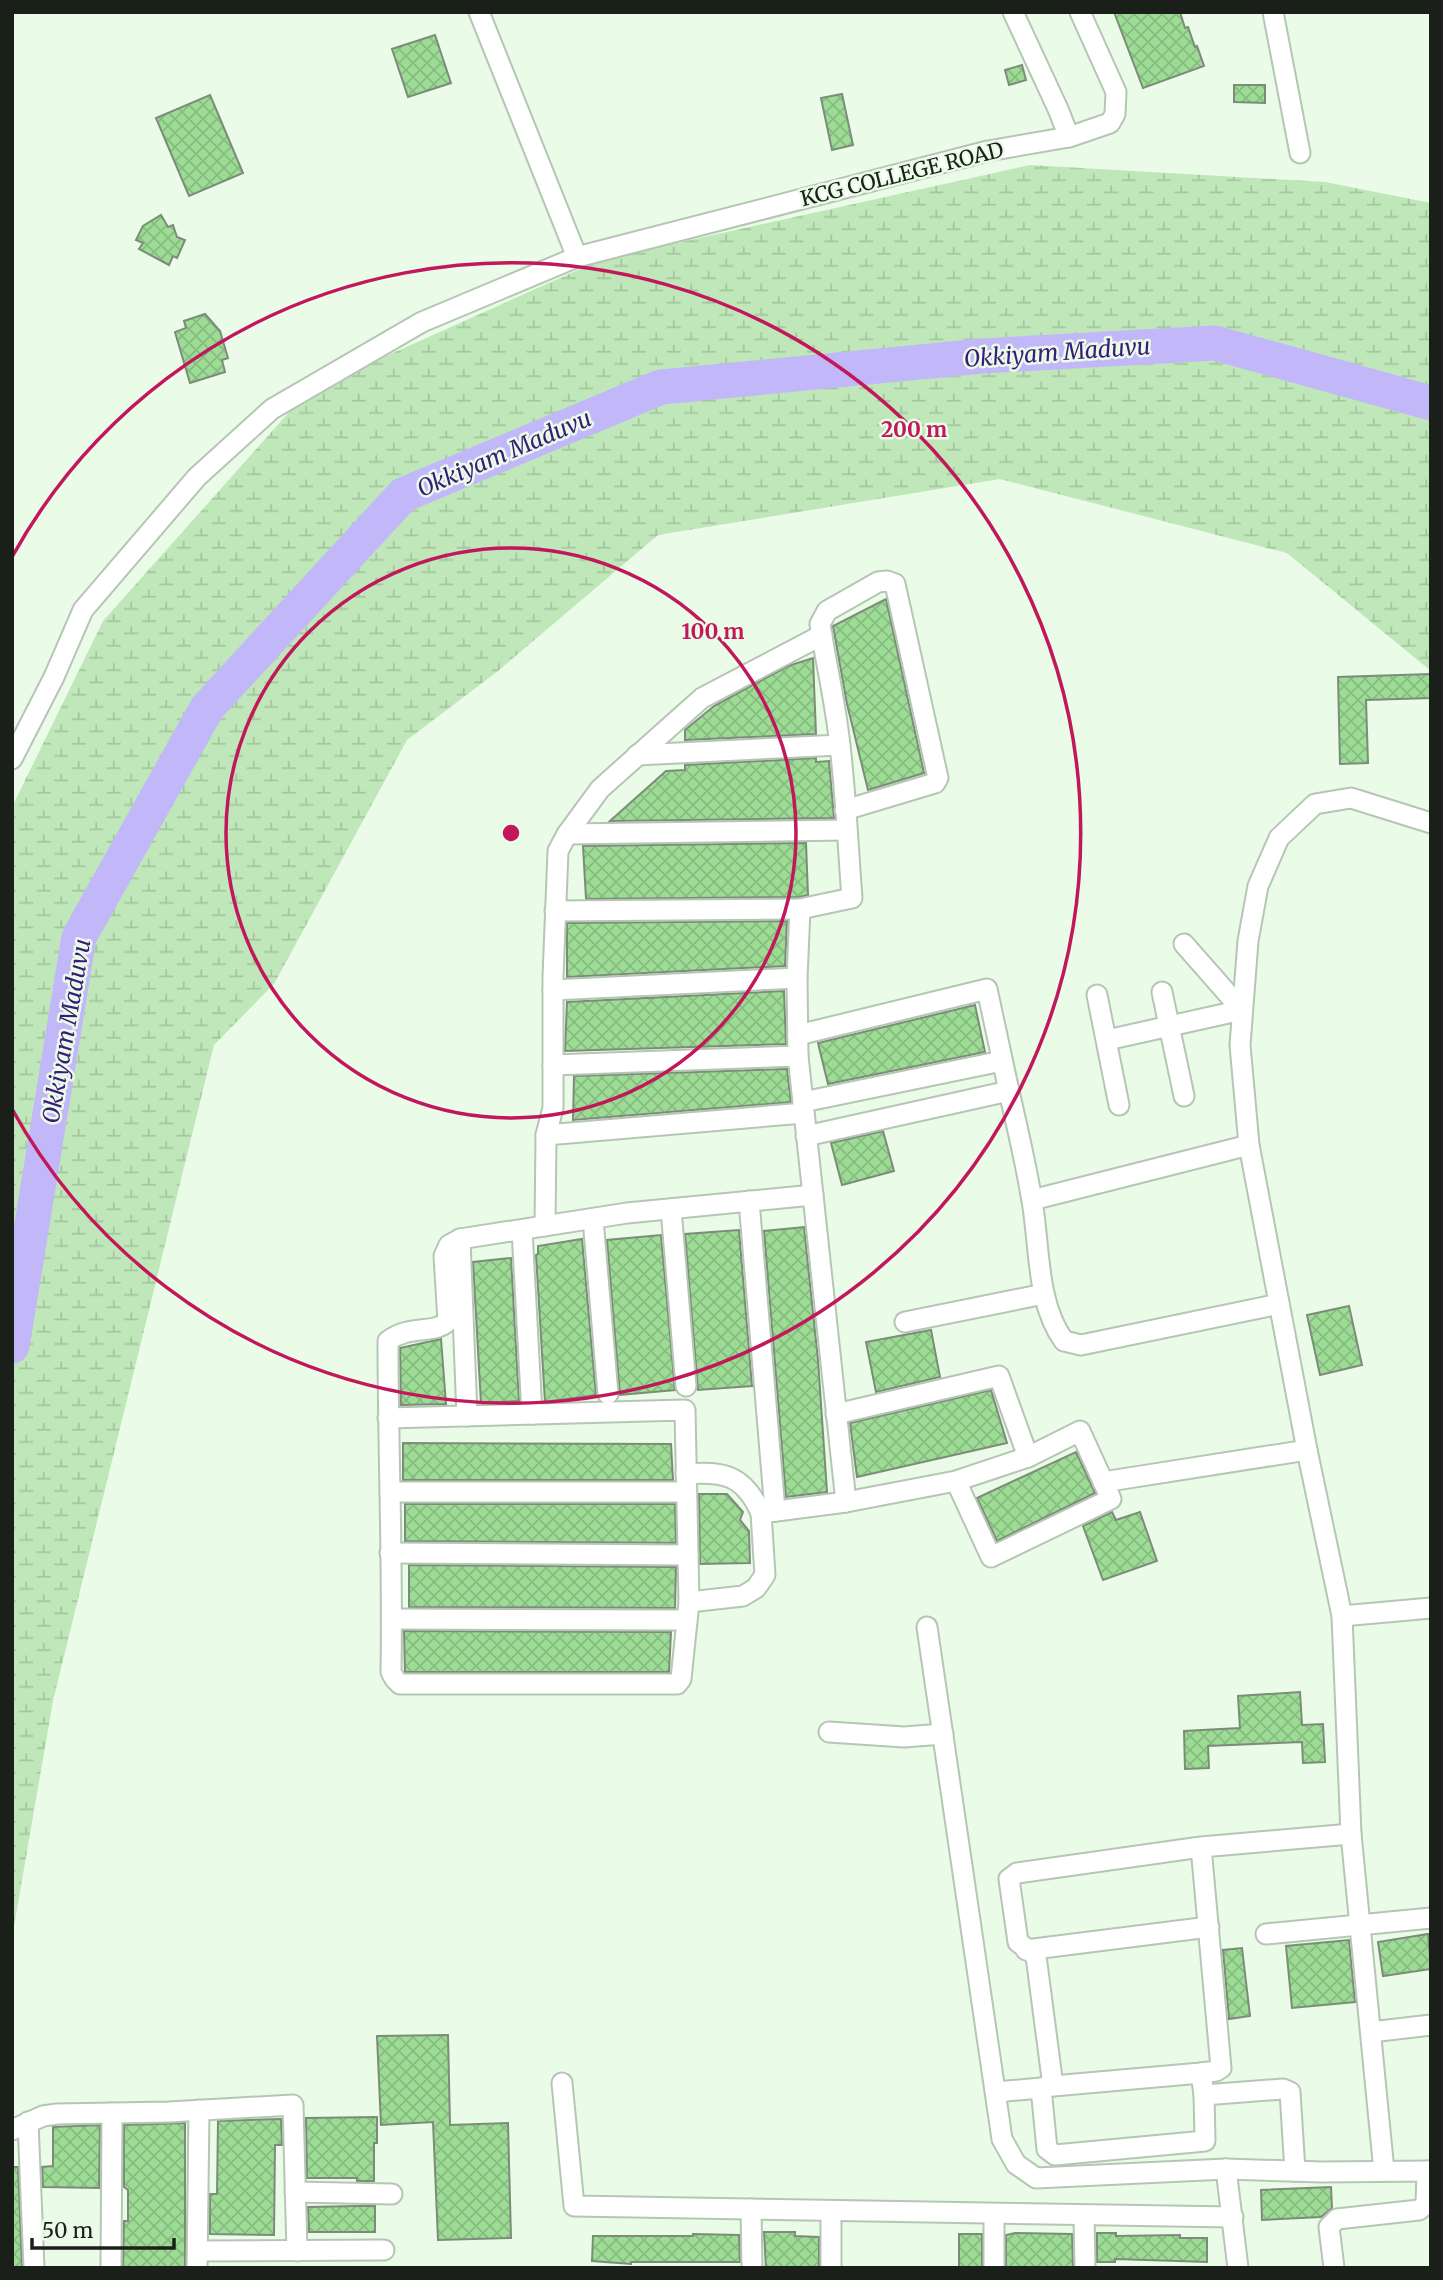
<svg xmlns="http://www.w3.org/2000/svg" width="1443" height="2280" viewBox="0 0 1443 2280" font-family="Merriweather,serif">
<defs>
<pattern id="wetland-marsh" width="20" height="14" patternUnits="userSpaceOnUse" patternTransform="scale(1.75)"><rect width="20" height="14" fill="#bfe7b9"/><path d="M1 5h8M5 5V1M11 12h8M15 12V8" fill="none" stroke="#a4c69e"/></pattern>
<pattern id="building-cross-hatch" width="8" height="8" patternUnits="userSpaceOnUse" patternTransform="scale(1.75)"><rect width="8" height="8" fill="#9cdc94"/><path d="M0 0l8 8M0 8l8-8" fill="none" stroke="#86bc7f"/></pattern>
</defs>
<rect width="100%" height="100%" fill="#eafbe8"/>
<polygon fill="url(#wetland-marsh)" points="1030,165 1325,182 1431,203 1431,671 1287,553 1000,479 658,535 498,671 407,740 274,984 214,1045 53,1701 12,1938 12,807 103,621 308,391 600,260"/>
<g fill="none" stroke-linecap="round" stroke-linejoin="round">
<polyline stroke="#c2b7f9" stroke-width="35" points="12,1346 79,937 207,708 403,495 661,387 982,356 1215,343 1431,403"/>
</g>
<g fill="url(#building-cross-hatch)" stroke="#7d8c7a" stroke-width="2">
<polygon points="1114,12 1180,12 1185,28 1188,27 1195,47 1197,46 1204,66 1143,88"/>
<polygon points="435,35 451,83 408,97 392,49"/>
<polygon points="1022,65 1026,80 1009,85 1005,70"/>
<polygon points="1234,85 1265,85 1265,103 1234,102"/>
<polygon points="842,94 853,145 832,150 821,98"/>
<polygon points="210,95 243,173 189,196 156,118"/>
<polygon points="161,215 168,227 173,225 177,237 185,240 177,258 173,256 169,265 139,249 143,243 136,240 143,226"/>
<polygon points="205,314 220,331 228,358 222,360 225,372 190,383 175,332 186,328 184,321"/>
<polygon points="886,599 924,773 868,790 847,704 833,626"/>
<polygon points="813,658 816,734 685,740 685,730 714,706 788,666"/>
<polygon points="1431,674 1431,698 1366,700 1368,763 1340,764 1338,677"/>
<polygon points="816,758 816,762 829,761 834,818 610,821 666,771 685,770 685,765"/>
<polygon points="806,843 808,895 799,897 586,899 583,846"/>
<polygon points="787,921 785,966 567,977 567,923"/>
<polygon points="784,991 786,1044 565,1051 567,1002"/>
<polygon points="975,1005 985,1052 828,1084 818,1043"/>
<polygon points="787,1069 791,1102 573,1120 574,1076"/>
<polygon points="883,1131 894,1171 842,1185 831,1143"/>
<polygon points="804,1227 818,1360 827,1492 786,1497 764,1231"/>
<polygon points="739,1230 752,1386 698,1390 685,1234"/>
<polygon points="661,1235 675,1390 620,1395 607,1240"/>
<polygon points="582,1239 596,1395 545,1402 536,1255 538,1254 538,1246"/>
<polygon points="511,1258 519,1401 481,1403 473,1262"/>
<polygon points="1349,1306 1362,1365 1320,1375 1307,1315"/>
<polygon points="931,1330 940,1377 876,1392 866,1342"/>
<polygon points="441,1339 446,1404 401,1405 400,1348"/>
<polygon points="991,1390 1007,1443 857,1477 850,1423"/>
<polygon points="403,1443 671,1444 673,1480 403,1480"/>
<polygon points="1076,1452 1095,1493 997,1541 977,1498"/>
<polygon points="699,1494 727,1494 743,1512 740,1520 749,1531 750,1563 700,1564"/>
<polygon points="405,1504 675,1504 676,1543 405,1541"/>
<polygon points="1112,1512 1116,1520 1140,1512 1157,1561 1103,1580 1083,1526"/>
<polygon points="409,1565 676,1567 675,1608 409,1607"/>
<polygon points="404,1631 671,1632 669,1672 405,1672"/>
<polygon points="1300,1692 1302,1725 1323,1724 1325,1762 1303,1763 1302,1742 1208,1746 1209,1768 1185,1769 1184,1731 1240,1728 1238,1696"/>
<polygon points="1428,1934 1431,1969 1383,1976 1378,1942"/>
<polygon points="1349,1940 1355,2002 1292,2008 1286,1946"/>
<polygon points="1242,1948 1250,2016 1229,2019 1223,1950"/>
<polygon points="448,2035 450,2125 508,2123 511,2238 438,2240 433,2122 381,2125 377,2036"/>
<polygon points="377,2117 377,2143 374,2143 374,2181 357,2181 357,2178 307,2178 306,2118"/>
<polygon points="281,2119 282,2145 275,2145 274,2235 210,2234 210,2194 217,2194 218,2121"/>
<polygon points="185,2123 185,2268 123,2268 124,2221 128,2221 128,2190 124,2187 124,2125"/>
<polygon points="100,2125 99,2188 43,2187 42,2167 53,2166 53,2127"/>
<polygon points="12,2167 18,2167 22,2267 12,2267"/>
<polygon points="1331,2187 1332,2208 1321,2217 1262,2220 1261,2190"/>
<polygon points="357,2206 375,2206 375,2232 309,2232 308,2207"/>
<polygon points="764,2232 795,2232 795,2236 819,2237 819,2268 766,2268"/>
<polygon points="1015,2233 1072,2234 1073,2268 1006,2268 1006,2235"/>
<polygon points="1097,2233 1116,2233 1116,2236 1180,2235 1180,2238 1207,2238 1207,2262 1115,2259 1115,2262 1097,2262"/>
<polygon points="693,2234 739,2235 740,2262 631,2262 631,2264 592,2261 593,2236 693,2236"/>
<rect x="959" y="2234" width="23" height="34"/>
</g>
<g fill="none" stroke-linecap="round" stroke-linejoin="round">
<defs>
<g id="minor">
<polyline points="479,12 577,257"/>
<polyline points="1013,12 1058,109 1069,137"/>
<polyline points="1273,12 1300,153"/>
<polyline points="637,755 840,745"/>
<polyline points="12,759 54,677 83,610 197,477 272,409 422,322 577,257 988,151 1069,137 1110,123 1115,114 1116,92 1080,12"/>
<path d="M845,810L935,783L938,778L895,584L887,581L878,582L827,611L820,624C826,664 836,705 840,746C846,797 848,847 852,898L800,909L797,978L798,1056L846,1502L956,1481L991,1557L1111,1499L1080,1431L1028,1457L956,1481"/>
<polyline points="1431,823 1351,798 1315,804 1279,838 1258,886 1248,941 1240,1045 1249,1145 1307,1450 1342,1616 1431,1608"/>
<polyline points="567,834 846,830"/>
<polyline points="555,911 800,909"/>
<polyline points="553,990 797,978"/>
<polyline points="1162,992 1184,1096"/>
<polyline points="1097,995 1119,1105"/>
<polyline points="798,1035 987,989 1009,1091"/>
<polyline points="1107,1040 1242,1010 1184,944"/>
<polyline points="553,1065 798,1056"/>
<polyline points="803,1102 1002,1061"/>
<polyline points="546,1135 804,1113"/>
<path d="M806,1136L1009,1091C1017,1127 1026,1164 1032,1201C1040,1246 1036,1303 1064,1341L1081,1345L1279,1304"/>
<polyline points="1032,1200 1249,1145"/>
<polyline points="749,1201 775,1511"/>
<polyline points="671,1209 686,1386"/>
<polyline points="593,1219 608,1394"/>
<polyline points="545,1226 546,1135 553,1108 553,977 558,851 567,834 600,789 702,698 822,635"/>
<polyline points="522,1230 532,1414"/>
<polyline points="460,1239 467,1416"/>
<polyline points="905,1322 1044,1294"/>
<polyline points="836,1414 999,1376 1028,1457"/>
<path d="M388,1418L685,1410L689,1602L681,1679L677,1684H400L395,1679L391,1672C393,1561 388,1451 388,1341C410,1324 434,1335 448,1321L444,1256L449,1245L460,1239L627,1213L813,1195"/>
<path d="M686,1474C724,1471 744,1475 761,1513"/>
<polyline points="1103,1482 1307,1450"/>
<polyline points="390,1492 686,1492"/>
<polyline points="390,1553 688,1555"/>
<polyline points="689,1602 743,1596 756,1588 765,1575 761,1513 846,1502"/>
<polyline points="1342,1616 1351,1834 1384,2171"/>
<polyline points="392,1619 687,1620"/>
<polyline points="927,1627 1002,2139 1016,2164 1036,2178 1226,2169 1322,2172 1431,2171"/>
<polyline points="829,1732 904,1737 943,1734"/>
<polyline points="1201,1847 1221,2068 1216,2071 1201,2073 1053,2086 1036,1956 1018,1942 1009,1879 1017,1873 1201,1847 1351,1834"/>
<polyline points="1266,1934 1431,1918"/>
<polyline points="1026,1950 1209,1927"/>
<polyline points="1371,2032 1431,2025"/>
<polyline points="562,2083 574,2206 1233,2217"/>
<polyline points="1053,2086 1041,2088 1047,2149 1055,2155 1205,2141 1204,2095 1201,2073"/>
<polyline points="996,2092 1041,2088"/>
<polyline points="1204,2095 1283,2089 1290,2092 1295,2171"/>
<polyline points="28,2122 34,2268"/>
<polyline points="12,2130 43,2116 57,2114 169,2112 293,2105 297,2251"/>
<polyline points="1226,2169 1238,2268"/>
<polyline points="295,2192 392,2194"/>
<polyline points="751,2209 752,2268"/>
<polyline points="831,2211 831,2268"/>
<polyline points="994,2215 994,2268"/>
<polyline points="1084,2216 1085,2268"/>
<polyline points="198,2251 384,2250"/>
<polyline points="111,2268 112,2113"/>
<polyline points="197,2268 199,2110"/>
<polyline points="1334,2268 1329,2227 1337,2219 1419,2210 1426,2204 1427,2171"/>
</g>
</defs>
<use href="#minor" stroke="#b6c6b4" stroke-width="23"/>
<use href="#minor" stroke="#fff" stroke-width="19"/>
</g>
<g fill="none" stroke="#c2185b" stroke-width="3.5">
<circle cx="511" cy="833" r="285"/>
<path d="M12 557A570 570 0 1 1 12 1109"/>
</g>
<g text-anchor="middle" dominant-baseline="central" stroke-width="5" stroke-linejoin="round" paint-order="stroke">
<g font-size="21" fill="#1a2019" stroke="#eafbe8">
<text transform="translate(902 174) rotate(-14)">KCG COLLEGE ROAD</text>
</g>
<g font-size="23" font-style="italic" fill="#3a1b78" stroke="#eafbe8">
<text transform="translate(1057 352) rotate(-4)">Okkiyam Maduvu</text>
<text transform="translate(504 453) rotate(-23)">Okkiyam Maduvu</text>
<text transform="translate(66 1031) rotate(-80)">Okkiyam Maduvu</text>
</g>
</g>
<circle cx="511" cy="833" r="10" fill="#c2185b" stroke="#eafbe8" stroke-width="3.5"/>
<g font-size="21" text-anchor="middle" font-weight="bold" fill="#c2185b" stroke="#eafbe8" stroke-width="5" stroke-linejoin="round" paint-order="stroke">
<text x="914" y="437">200 m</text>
<text x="713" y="639">100 m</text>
</g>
<rect width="1443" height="2280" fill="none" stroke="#1a2019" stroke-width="28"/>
<path d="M32 2238v10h142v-10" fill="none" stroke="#1a2019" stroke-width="3.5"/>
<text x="42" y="2238" font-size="21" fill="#1a2019" stroke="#eafbe8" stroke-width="5" paint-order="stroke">50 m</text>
</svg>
